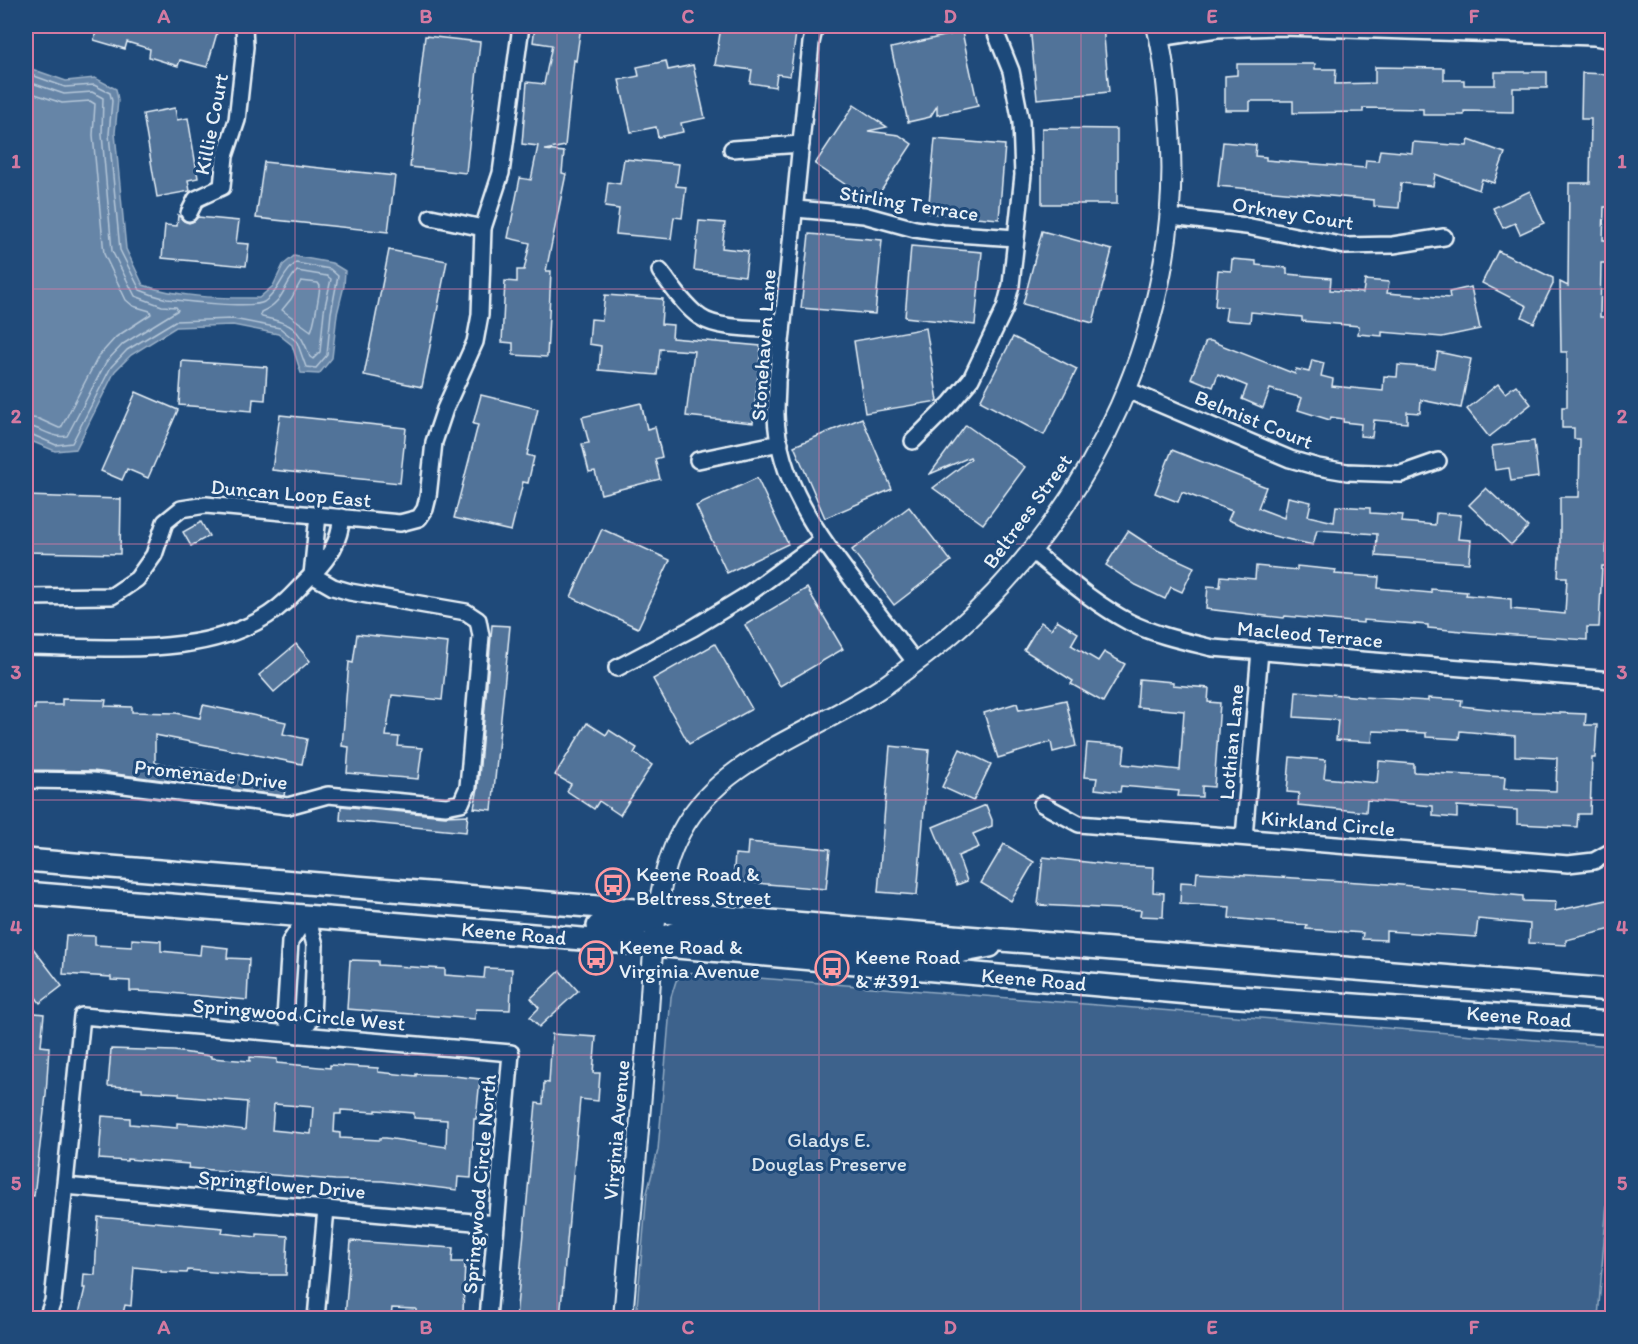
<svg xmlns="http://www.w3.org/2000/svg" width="1638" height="1344" viewBox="0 0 1638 1344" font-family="Itim,sans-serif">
<rect width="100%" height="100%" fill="#1f4a7a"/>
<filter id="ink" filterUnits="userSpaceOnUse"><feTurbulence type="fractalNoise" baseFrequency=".0167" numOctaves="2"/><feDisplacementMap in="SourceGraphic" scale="12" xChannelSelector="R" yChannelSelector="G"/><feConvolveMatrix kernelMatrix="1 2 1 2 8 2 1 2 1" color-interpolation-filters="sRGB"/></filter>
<g filter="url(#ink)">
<polygon fill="#3c628c" stroke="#92aac2" stroke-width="1.5" points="684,972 1612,1046 1612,1138 1598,1318 636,1318 647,1193 658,1150 671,997 676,981"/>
<path fill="#6685a7" stroke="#9ab0c7" stroke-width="1.5" d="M26,67L66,81L95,78L116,89L118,100L115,133L126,249L143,285C181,298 220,298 259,298L273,286L283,265L294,256L332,263L345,271L344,286L337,314L332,358L319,374L301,373L292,345L278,334L233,325L176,327L131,355L115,371L76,449L55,451L26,439Z"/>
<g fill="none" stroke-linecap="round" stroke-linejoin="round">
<g stroke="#b4c6d8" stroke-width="1.5">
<path d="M26,73L65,87L94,85L110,93L112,101L109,134L120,250L140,290C149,294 158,297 167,299C182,301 253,309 264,302C281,290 281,274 296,263L330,269L338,276L331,313L327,355L316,368L306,367L297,342L280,328L233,319L175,321L127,350L111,367L72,443L56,445L33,435L26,433"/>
<path d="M26,81L64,94L92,92L103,98L102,134L112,251L135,296L162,306L176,307L178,310L123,344L106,362L67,436C52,439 41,427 26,426"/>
<polyline points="26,91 62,103 90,101 95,104 93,135 104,254 126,300 133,306 150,311 151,314 116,337 98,357 61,428 59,428 39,419 26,417"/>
<path d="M297,271L327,276L331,279L324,311L320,352L313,359L310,357C300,328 291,323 262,317L260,315L261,312C285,302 283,285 297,271Z"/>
<path d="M301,281L318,283L320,286C319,295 314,326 311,331L282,310L291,299Z"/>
</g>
</g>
<g fill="#517399" stroke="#e8f1f8" stroke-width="1.5" fill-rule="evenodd">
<polygon points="97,26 219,26 207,67 180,60 178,66 149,57 150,49 127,42 125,49 94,40"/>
<polygon points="535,26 581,26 576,61 574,60 565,146 545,150 564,152 562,173 566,174 546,271 551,271 547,357 513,355 513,343 502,342 505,281 517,282 517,270 524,270 530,243 508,238 520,178 531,180 538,146 522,144 527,82 544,84 552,45 533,42"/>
<polygon points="733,26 797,26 790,76 777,74 775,87 750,83 752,70 715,65 721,27 733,29"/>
<polygon points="1030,26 1103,26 1109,92 1037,99"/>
<polygon points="962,32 978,106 937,115 937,106 930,117 908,122 891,48"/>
<polygon points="425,36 480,42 466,173 410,167"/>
<polygon points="666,61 668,70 693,65 705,118 681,123 683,132 658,137 656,127 631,132 619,80 639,76 637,67"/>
<polygon points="1237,64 1315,64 1315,69 1336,69 1335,84 1375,83 1375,67 1444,68 1444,80 1464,80 1464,85 1495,85 1495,72 1547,72 1547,88 1513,88 1513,112 1464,111 1464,115 1423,115 1423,109 1363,108 1363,112 1293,113 1293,101 1250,101 1250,110 1225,110 1225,76 1237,75"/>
<polygon points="1582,73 1607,74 1607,85 1612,85 1612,207 1604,207 1603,240 1610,240 1610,263 1601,263 1600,317 1611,317 1612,340 1609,386 1606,566 1602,566 1599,627 1587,627 1587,640 1473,632 1428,628 1428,625 1363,620 1363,623 1285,616 1284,618 1206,609 1208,586 1220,587 1221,576 1255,579 1256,566 1297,570 1297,566 1336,570 1335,574 1379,577 1378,588 1431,593 1431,589 1467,592 1466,595 1511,599 1511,609 1565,614 1567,577 1558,577 1559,557 1560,558 1560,497 1579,497 1580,439 1574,439 1574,428 1562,428 1562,407 1567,407 1567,352 1561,352 1560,282 1568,286 1569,183 1590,183 1591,119 1581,119"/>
<polygon points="854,105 887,127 868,131 899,135 912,144 873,203 815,164"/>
<polygon points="175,108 177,120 188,118 198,178 188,180 190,191 157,197 143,114"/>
<polygon points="1042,128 1117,129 1117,204 1042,204"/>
<polygon points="935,139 1005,145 999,219 928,213"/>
<polygon points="1469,140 1505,153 1494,183 1482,179 1479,190 1435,174 1433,186 1401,183 1399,208 1374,206 1374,200 1218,186 1223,142 1256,145 1255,156 1266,157 1266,160 1365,168 1366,160 1378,161 1380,150 1412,153 1413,142 1467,146"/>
<polygon points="624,159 679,164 676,186 686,187 682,218 674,217 671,239 616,234 619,209 605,207 608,182 620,184"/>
<polygon points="264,162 395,176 388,232 256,218"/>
<polygon points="1530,191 1544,223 1520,234 1515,223 1503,228 1493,208"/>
<polygon points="178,215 184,221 189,223 194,221 198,217 239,221 236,243 249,244 246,266 162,258 165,225 177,226"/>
<polygon points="699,221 725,223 722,248 748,251 745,276 694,270"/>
<polygon points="1042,231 1112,250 1093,323 1023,304"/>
<polygon points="809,234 882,240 875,314 801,308"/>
<polygon points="911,246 982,252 975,325 905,317"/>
<polygon points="389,250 447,261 422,387 364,375"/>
<polygon points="1498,251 1553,278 1553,284 1534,323 1522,317 1527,306 1482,283"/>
<polygon points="1232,259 1256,261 1256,265 1287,268 1287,274 1331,278 1330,290 1363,293 1365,280 1389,282 1387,293 1450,298 1449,292 1471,287 1480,329 1442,337 1382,332 1382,336 1358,334 1359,326 1302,321 1302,317 1251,312 1250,322 1225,320 1227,307 1215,306 1218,270 1231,271"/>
<polygon points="605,295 663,299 661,324 673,325 672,338 761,346 753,423 686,416 694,351 660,349 657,375 599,370 601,346 589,344 591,319 602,320"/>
<polygon points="926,328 938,401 865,413 854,341"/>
<polygon points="1013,337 1077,369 1044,435 980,401"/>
<polygon points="1206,341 1211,341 1295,374 1296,369 1309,372 1312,360 1324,363 1321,376 1333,379 1332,386 1383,391 1384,376 1397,377 1398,365 1435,368 1438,352 1471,359 1461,408 1421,400 1420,413 1407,412 1407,423 1374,420 1372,437 1360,436 1361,424 1343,422 1343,419 1331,417 1330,420 1298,410 1302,398 1270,389 1263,408 1242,399 1247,386 1218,374 1213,387 1191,378"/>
<polygon points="182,361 267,367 265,400 253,399 252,411 179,405"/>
<polygon points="1498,384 1505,393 1516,385 1531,404 1489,437 1467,409"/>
<polygon points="136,392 178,410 148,478 127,469 122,480 101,471"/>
<polygon points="481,395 538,409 527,455 534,457 528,483 523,482 511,531 454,518 478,425 473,424"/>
<polygon points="641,403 647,429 655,427 662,457 655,459 660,479 601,494 595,471 589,472 582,444 589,443 582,417"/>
<polygon points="280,415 406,428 400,483 272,470"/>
<polygon points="862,418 892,489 825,518 794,446"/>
<polygon points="966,425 1025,467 983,524 933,488 971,459 970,457 930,474"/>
<polygon points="1534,441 1538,477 1511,481 1509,468 1495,470 1492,446"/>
<polygon points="1172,450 1266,487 1258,508 1284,518 1288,497 1311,502 1308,516 1334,522 1336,506 1370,508 1370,513 1403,515 1402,522 1435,525 1436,513 1461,515 1458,539 1471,540 1469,563 1376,556 1377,534 1317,530 1313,545 1265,534 1228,520 1232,511 1182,492 1178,502 1155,493"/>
<polygon points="757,478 788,544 727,573 696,506"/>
<polygon points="1486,488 1528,527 1511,545 1469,505"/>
<polygon points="26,496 121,499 120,554 26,552"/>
<polygon points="909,507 951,561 894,605 852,550"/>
<polygon points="201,522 209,536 191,546 183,532"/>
<polygon points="602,529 670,560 638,628 571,597"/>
<polygon points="1128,531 1157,550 1194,567 1182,592 1171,587 1165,599 1136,585 1106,565"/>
<polygon points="807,588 843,649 780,686 745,625"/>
<polygon points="1057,620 1078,633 1071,645 1098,661 1104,652 1125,664 1103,702 1071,684 1073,681 1024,650 1041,622 1051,629"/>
<polygon points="492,625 510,626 492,810 474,808 478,788"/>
<polygon points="357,634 448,643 442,700 392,695 386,736 399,737 398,746 422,748 418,779 347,773 349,747 342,746 349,662 353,663"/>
<polygon points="296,644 310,661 274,692 259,675"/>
<polygon points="715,644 752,709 689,744 653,679"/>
<polygon points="1139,679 1173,682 1173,685 1209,688 1208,702 1220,703 1214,787 1202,786 1202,797 1178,796 1179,791 1121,786 1120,792 1095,789 1097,778 1084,777 1087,743 1125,746 1123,764 1180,770 1184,711 1137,707"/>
<polygon points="1296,691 1363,697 1428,701 1428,698 1462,700 1461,706 1508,711 1586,714 1585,725 1597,725 1595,758 1592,758 1590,814 1578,814 1577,827 1517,824 1517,810 1457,806 1457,818 1433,816 1433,806 1367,800 1366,812 1298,805 1299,793 1287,792 1290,757 1326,760 1324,778 1377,783 1379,761 1414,764 1414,772 1505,777 1504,789 1556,791 1557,758 1515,756 1515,736 1460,731 1459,739 1426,737 1426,733 1373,731 1372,742 1336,740 1338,720 1294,717"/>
<polygon points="62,699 106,700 105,706 132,707 132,712 176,713 200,718 203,705 286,722 283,734 307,739 302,764 155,735 155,763 286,782 284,796 93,771 29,770 30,742 26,742 26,709 35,709 35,705 62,705"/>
<polygon points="1066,700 1076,746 1053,752 1051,742 998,758 984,713 1017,703 1019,710"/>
<polygon points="587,723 606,735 609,730 637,748 634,753 652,765 620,815 599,801 594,809 567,791 571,784 555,775"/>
<polygon points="890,746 929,750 917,895 878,892"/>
<polygon points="960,749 991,764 973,801 942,787"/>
<polygon points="986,805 992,820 992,826 973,834 979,847 958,856 967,881 957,885 933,827"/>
<polygon points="341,806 445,816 468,815 466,832 340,820"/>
<polygon points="748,842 830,849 826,889 733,881 735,854 747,855"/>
<polygon points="1004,844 1034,862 1011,901 981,883"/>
<polygon points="1043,857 1111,865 1154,867 1153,892 1164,893 1163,917 1140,916 1141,910 1038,905"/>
<polygon points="1197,872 1390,884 1523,896 1523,901 1556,902 1555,911 1612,899 1612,929 1566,940 1566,945 1529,943 1530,924 1478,919 1476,937 1386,931 1386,940 1362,939 1363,933 1306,929 1307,925 1229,918 1230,907 1180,904 1181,882 1196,883"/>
<polygon points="66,935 95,936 95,945 132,947 132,939 161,941 161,951 200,955 201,945 228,948 227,958 249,959 247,1000 159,992 130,991 130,981 111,980 111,977 63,974"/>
<polygon points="26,939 62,986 40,1003 26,984"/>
<polygon points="350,960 378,961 378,965 445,969 445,975 484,978 485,968 512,969 510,1010 476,1009 475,1019 347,1009"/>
<polygon points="560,971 578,991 539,1027 530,1017 539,1008 531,998"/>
<polygon points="26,1012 44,1014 41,1046 49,1047 46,1095 34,1196 26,1195"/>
<polygon points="552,1034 596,1037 593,1073 600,1073 598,1101 580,1099 560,1318 516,1318 536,1103 543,1104 544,1082 549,1083"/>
<path d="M111,1049L174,1051L211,1056V1058L250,1061V1057L277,1059V1063L330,1068V1065L378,1068V1072L416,1076V1074L445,1075L480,1079L476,1119H474L471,1178L458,1177L457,1190L382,1181L335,1180L188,1168L189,1164L127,1159V1161L99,1159L102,1116L130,1118V1124L177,1128V1123L204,1125L245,1130L247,1102L179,1096V1093L142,1091V1088L108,1086ZM274,1104L313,1107L311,1134L272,1130ZM341,1110L376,1112V1110L414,1113V1118L447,1120L446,1147L386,1138H380V1140L340,1138V1133L334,1132L335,1114H341Z"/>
<polygon points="98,1217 223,1228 222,1233 257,1237 257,1234 288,1236 286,1275 252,1275 188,1270 187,1273 161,1272 161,1270 134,1267 131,1306 125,1305 122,1318 78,1318 85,1288 83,1288 84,1274 95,1275"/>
<polygon points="351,1241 453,1248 452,1262 465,1262 463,1312 460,1312 459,1318 416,1318 416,1309 392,1308 391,1318 345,1318"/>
</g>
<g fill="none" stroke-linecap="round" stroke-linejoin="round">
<defs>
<g id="minor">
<path d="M815,26L811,43L777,382C777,392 776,403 776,414C777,480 819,536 857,586C877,612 896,637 916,663"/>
<polyline points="1159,38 1217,29 1282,27 1594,37 1612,40"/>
<polyline points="732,149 801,144"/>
<polyline points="796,209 864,215 915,229 942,233 1016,238"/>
<polyline points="189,213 196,199 222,187 225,156 237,120 245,47 244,26"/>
<polyline points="431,217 483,228"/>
<polyline points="1171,217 1246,226 1345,246 1393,245 1444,237"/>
<path d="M660,271C672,286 684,306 700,317C718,330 760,328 782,330"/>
<polyline points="1127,390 1290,459 1318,467 1347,472 1401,474 1438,461"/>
<polyline points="913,441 951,403 971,379 1005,308 1011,285 1023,175 1021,122 1011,71 993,26"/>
<polyline points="698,460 780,443"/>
<path d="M318,515L312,575C330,556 339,543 342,517"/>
<path d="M1032,551C1063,576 1093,603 1129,622C1155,635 1184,641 1213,648L1612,680"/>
<polyline points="26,597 112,596 137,579 154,555 165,522 181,509 206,505 400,523 419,518 425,509 428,497 434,442 445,409 475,342 480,315 483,228 501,173 521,26"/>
<path d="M26,646C107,647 222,661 286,601C295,593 303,583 312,575L333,587L350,592L466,612L478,620L481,636L468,787L461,803L446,806L328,795L288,806L93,781L26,780"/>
<polyline points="617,668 693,628 744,597 822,540"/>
<polyline points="1042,804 1079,824 1568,864 1594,861 1612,851"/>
<polyline points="1244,837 1260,651"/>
<polygon points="307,916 315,945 312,1018 298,1035 285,1018 290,942"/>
<polyline points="65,1186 496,1224"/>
<polyline points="47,1318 53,1301 82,1016 511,1053 488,1318"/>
<polyline points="316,1318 326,1209"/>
</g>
<path id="tertiary" d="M623,1318C631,1220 640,1122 648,1024C653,965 652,884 681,832C721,756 820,731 887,684C909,668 932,651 953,633C1094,509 1184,319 1170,130C1168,95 1165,59 1156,26"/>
<g id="secondary">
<polyline points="26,860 1612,990"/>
<polyline points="26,893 654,945 1211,995 1612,1023"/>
<path d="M598,926C624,928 637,931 659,913"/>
<path d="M654,945C667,935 678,931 694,930L959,952L990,946"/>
</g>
</defs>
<use href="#minor" stroke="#e8f1f8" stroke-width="20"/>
<use href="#tertiary" stroke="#e8f1f8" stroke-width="22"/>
<use href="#secondary" stroke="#e8f1f8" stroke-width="26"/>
<use href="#minor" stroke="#1f4a7a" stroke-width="15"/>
<use href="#tertiary" stroke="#1f4a7a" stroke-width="18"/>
<use href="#secondary" stroke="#1f4a7a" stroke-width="21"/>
</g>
</g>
<path fill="none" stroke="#d37aa2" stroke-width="1.5" stroke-opacity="0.55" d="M295,26V1318M557,26V1318M819,26V1318M1081,26V1318M1343,26V1318M26,289H1612M26,544H1612M26,800H1612M26,1055H1612"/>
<defs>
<symbol id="bus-ring" viewBox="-11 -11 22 22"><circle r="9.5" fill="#1f4a7a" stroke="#ff9aa2" stroke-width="1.5"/><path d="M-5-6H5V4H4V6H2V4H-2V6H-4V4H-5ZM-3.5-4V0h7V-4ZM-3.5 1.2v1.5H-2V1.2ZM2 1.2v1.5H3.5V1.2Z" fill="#ff9aa2"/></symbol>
</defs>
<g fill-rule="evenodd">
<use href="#bus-ring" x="594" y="866" width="38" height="38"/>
<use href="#bus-ring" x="577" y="939" width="38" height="38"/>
<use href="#bus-ring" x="813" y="949" width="38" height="38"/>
</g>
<g text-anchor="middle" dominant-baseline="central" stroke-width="6" stroke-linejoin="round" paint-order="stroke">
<g font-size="21" fill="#e8f1f8" stroke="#1f4a7a">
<text transform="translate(211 124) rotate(-79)">Killie Court</text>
<text transform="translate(909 203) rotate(9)">Stirling Terrace</text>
<text transform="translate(1293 213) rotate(9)">Orkney Court</text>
<text transform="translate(763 345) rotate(-86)">Stonehaven Lane</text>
<text transform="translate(1254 419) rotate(22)">Belmist Court</text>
<text transform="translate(291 493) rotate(5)">Duncan Loop East</text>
<text transform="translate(1027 511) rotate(-54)">Beltrees Street</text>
<text transform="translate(1310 634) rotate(5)">Macleod Terrace</text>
<text transform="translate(1231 742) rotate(-85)">Lothian Lane</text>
<text transform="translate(211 774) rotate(6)">Promenade Drive</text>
<text transform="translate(1328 823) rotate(5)">Kirkland Circle</text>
<text transform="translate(514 933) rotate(5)">Keene Road</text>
<text transform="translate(1034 979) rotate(5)">Keene Road</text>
<text transform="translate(299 1014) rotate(5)">Springwood Circle West</text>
<text transform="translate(1519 1016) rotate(4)">Keene Road</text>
<text transform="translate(616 1130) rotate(-85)">Virginia Avenue</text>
<text transform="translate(282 1184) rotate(5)">Springflower Drive</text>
<text transform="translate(479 1184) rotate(-85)">Springwood Circle North</text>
</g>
<g font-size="21" fill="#e8f1f8" stroke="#1f4a7a" text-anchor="start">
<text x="636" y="873">Keene Road &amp;<tspan x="636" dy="24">Beltress Street</tspan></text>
<text x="619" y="946">Keene Road &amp;<tspan x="619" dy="24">Virginia Avenue</tspan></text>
<text x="855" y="956">Keene Road<tspan x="855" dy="24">&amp; #391</tspan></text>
</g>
<g font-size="21" fill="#d7e3ed" stroke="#1f4a7a">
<text x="829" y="1139">Gladys E.<tspan x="829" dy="24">Douglas Preserve</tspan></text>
</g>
</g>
<rect width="1638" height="1344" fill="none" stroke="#1f4a7a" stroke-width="66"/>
<rect x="33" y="33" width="1572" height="1278" fill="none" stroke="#d37aa2" stroke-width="2"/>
<g font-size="20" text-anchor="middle" font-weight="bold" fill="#d37aa2">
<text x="164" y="23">A</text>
<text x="426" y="23">B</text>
<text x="688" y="23">C</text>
<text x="950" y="23">D</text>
<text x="1212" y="23">E</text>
<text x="1474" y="23">F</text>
<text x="16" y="168">1</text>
<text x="1622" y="168">1</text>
<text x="16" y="423">2</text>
<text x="1622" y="423">2</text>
<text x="16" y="679">3</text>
<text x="1622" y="679">3</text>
<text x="16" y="934">4</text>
<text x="1622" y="934">4</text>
<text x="16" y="1190">5</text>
<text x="1622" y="1190">5</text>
<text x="164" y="1334">A</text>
<text x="426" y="1334">B</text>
<text x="688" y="1334">C</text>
<text x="950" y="1334">D</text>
<text x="1212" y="1334">E</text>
<text x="1474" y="1334">F</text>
</g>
</svg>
